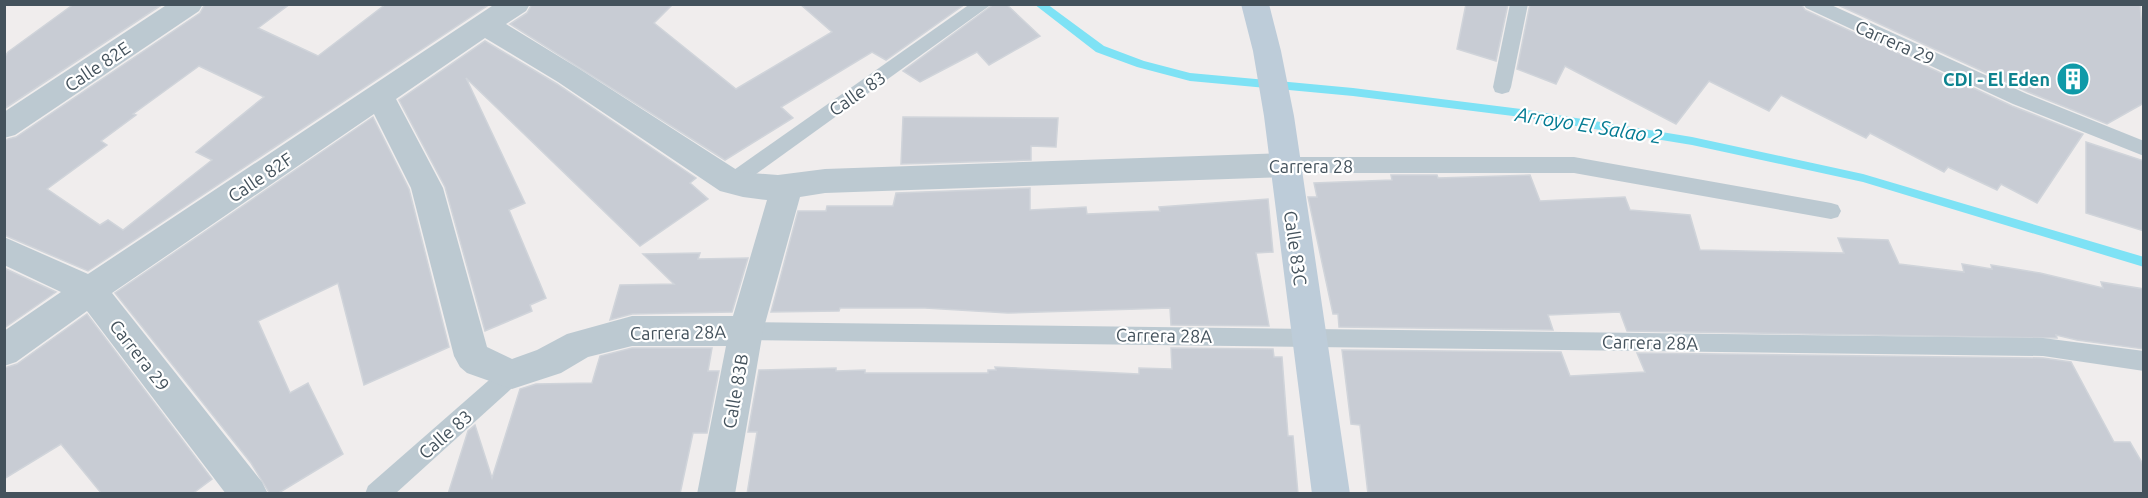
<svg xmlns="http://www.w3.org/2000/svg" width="2148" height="498" viewBox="0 0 2148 498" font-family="Ubuntu,sans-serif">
<rect width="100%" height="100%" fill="#f0eded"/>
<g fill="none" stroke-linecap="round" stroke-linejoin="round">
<polygon fill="#7ee2f5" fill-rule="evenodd" points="1034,4 1047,4 1104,46 1144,61 1190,73 1353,88 1521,109 1692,137 1863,174 2144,257 2144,267 1863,182 1692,145 1521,117 1353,96 1190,81 1137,67 1096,52"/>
</g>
<g fill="#c8ccd4" stroke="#d0d4da" stroke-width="1.5" fill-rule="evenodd">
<polygon points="74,4 163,4 4,109 4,58 8,52"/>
<path d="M205,4H290L258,28L318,56L386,4H490L88,271L4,235V140L16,137L200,13ZM199,66L264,97L196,152L212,160L123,230L108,220L100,225L47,189L107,145L101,141L136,115L133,114Z"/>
<polygon points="532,4 673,4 654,23 736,89 832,32 800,4 965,4 886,60 872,52 781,107 793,118 725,160 510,24 527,13"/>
<polygon points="994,4 1006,4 1040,36 989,65 977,52 920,82 903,71"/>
<polygon points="1466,4 1508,4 1496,61 1457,49"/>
<polygon points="1530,4 1801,4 1805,10 2012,106 2083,134 2037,203 2001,184 1997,190 1948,167 1944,172 1870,133 1866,138 1781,95 1769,111 1709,81 1676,124 1565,66 1556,84 1517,69"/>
<polygon points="1836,4 2140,4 2144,54 2144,103 2107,124 2028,92"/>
<polygon points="485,41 557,84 696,178 690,183 708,199 640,246 466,78 525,203 509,210 546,298 530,305 532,311 485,331 445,187 399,100"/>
<polygon points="373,117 409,189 449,347 364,385 338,283 258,321 290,393 308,383 343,454 277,494 270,494 251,463 115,293"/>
<polygon points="903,117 1058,118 1056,147 1031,146 1031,160 901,164"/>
<polygon points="2086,142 2144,161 2144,231 2086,213"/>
<polygon points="1391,175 1437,175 1438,178 1530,175 1540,201 1625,197 1630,210 1690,215 1700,250 1844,253 1838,238 1888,240 1899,264 1964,272 1962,264 1992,269 1991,265 2040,273 2103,288 2101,282 2144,289 2144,349 2077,340 2056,335 2057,338 1627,331 1620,312 1548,315 1553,330 1339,327 1338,314 1333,314 1308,197 1317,197 1314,183 1392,180"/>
<polygon points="1030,188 1030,210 1086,207 1087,214 1160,211 1159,207 1268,199 1273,252 1256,253 1269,326 1171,325 1170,308 1008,313 925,308 840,308 839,311 771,312 798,211 826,211 827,206 893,206 896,193"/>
<polygon points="700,253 698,259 748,258 732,312 632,314 610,320 620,285 674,284 643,254"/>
<polygon points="4,268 56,292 4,328"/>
<polygon points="87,314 212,479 192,494 102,494 61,444 4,479 4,368 17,364"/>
<polygon points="632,348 712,348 708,371 719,371 707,433 693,433 680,494 448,494 468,431 475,425 492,478 520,389 536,384 592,383 600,356"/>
<polygon points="1171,348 1273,349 1274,357 1282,357 1288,436 1293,436 1298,494 747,494 757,432 748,432 759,370 836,368 836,371 865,370 865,373 988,373 988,370 996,370 995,367 1139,374 1139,368 1172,369"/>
<polygon points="1342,350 1561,352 1570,376 1645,372 1637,353 2043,358 2071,362 2114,442 2130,442 2144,466 2144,494 1368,494 1360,425 1351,424"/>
</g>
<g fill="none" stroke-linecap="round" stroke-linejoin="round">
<g fill="#bcc9d1" fill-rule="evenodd">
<polygon points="970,4 992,4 738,187 731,190 724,187 721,182 724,177"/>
<polygon points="1510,4 1528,4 1511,87 1509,92 1502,94 1495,92 1493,87"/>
<polygon points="1803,4 1829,4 2027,94 2144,141 2144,156 2013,104 1806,8"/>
<polygon points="1285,157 1574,157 1831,203 1838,205 1841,211 1838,217 1831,219 1574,173 1285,173 1278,170 1275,165 1278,160"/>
<polygon points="746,322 2043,338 2144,351 2144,371 2043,356 746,340 738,338 735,331 738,324"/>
<polygon points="512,364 520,367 523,374 520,381 395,494 365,494 368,486 504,367"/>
</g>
<g fill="#bcc9d1" fill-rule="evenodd">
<polygon points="168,4 203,4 199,11 15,135 4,138 4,112"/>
<path d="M495,4H530L526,11L506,24L578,68L740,172L778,175L825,169L1285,153L1296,157L1301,165L1296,173L1285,177L825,193L800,197L763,331L735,494H697L726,346H632L588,357L561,373L512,389L467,373L460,367L454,356L411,188L374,114L112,293L262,482L268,494H226L87,311L16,362L4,366V331L61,292L4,265V237L88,274ZM485,38L558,82L720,191L743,197L767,200L733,316H632L567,334L537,350L512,359L487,347L443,188L396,99Z"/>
</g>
<polygon fill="#bdccd9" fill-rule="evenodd" points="1241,4 1269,4 1281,51 1294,116 1350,494 1312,494 1264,116 1253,51"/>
</g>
<defs>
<symbol id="building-disc" viewBox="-11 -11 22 22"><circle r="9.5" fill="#0f9aa8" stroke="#fff"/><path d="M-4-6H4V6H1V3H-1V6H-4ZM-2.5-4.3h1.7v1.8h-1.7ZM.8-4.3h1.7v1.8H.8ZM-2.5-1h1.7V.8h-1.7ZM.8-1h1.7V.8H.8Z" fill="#fff"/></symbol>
</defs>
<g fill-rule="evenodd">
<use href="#building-disc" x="2054" y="60" width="38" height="38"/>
</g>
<g text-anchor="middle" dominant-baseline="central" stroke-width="4.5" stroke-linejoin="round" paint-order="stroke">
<g font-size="18" fill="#44525c" stroke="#fff">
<text transform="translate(1895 42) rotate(24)">Carrera 29</text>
<text transform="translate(97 66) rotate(-34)">Calle 82E</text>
<text transform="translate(857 93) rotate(-35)">Calle 83</text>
<text x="1311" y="166">Carrera 28</text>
<text transform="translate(260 177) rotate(-34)">Calle 82F</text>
<text transform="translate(1296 248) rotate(82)">Calle 83C</text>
<text transform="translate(678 332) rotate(-1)">Carrera 28A</text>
<text transform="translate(1164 335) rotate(1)">Carrera 28A</text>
<text transform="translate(1650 342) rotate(1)">Carrera 28A</text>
<text transform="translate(140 355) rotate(52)">Carrera 29</text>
<text transform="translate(735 391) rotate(-80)">Calle 83B</text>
<text transform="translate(445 434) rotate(-41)">Calle 83</text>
</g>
<g font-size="18" font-weight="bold" fill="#0d838f" stroke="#fff" text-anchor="end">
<text x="2050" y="79">CDI - El Eden</text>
</g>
<g font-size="20" font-style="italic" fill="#037b93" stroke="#fff">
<text transform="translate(1589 125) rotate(9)">Arroyo El Salao 2</text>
</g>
</g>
<rect width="2148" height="498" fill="none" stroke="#44525c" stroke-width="12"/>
</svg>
